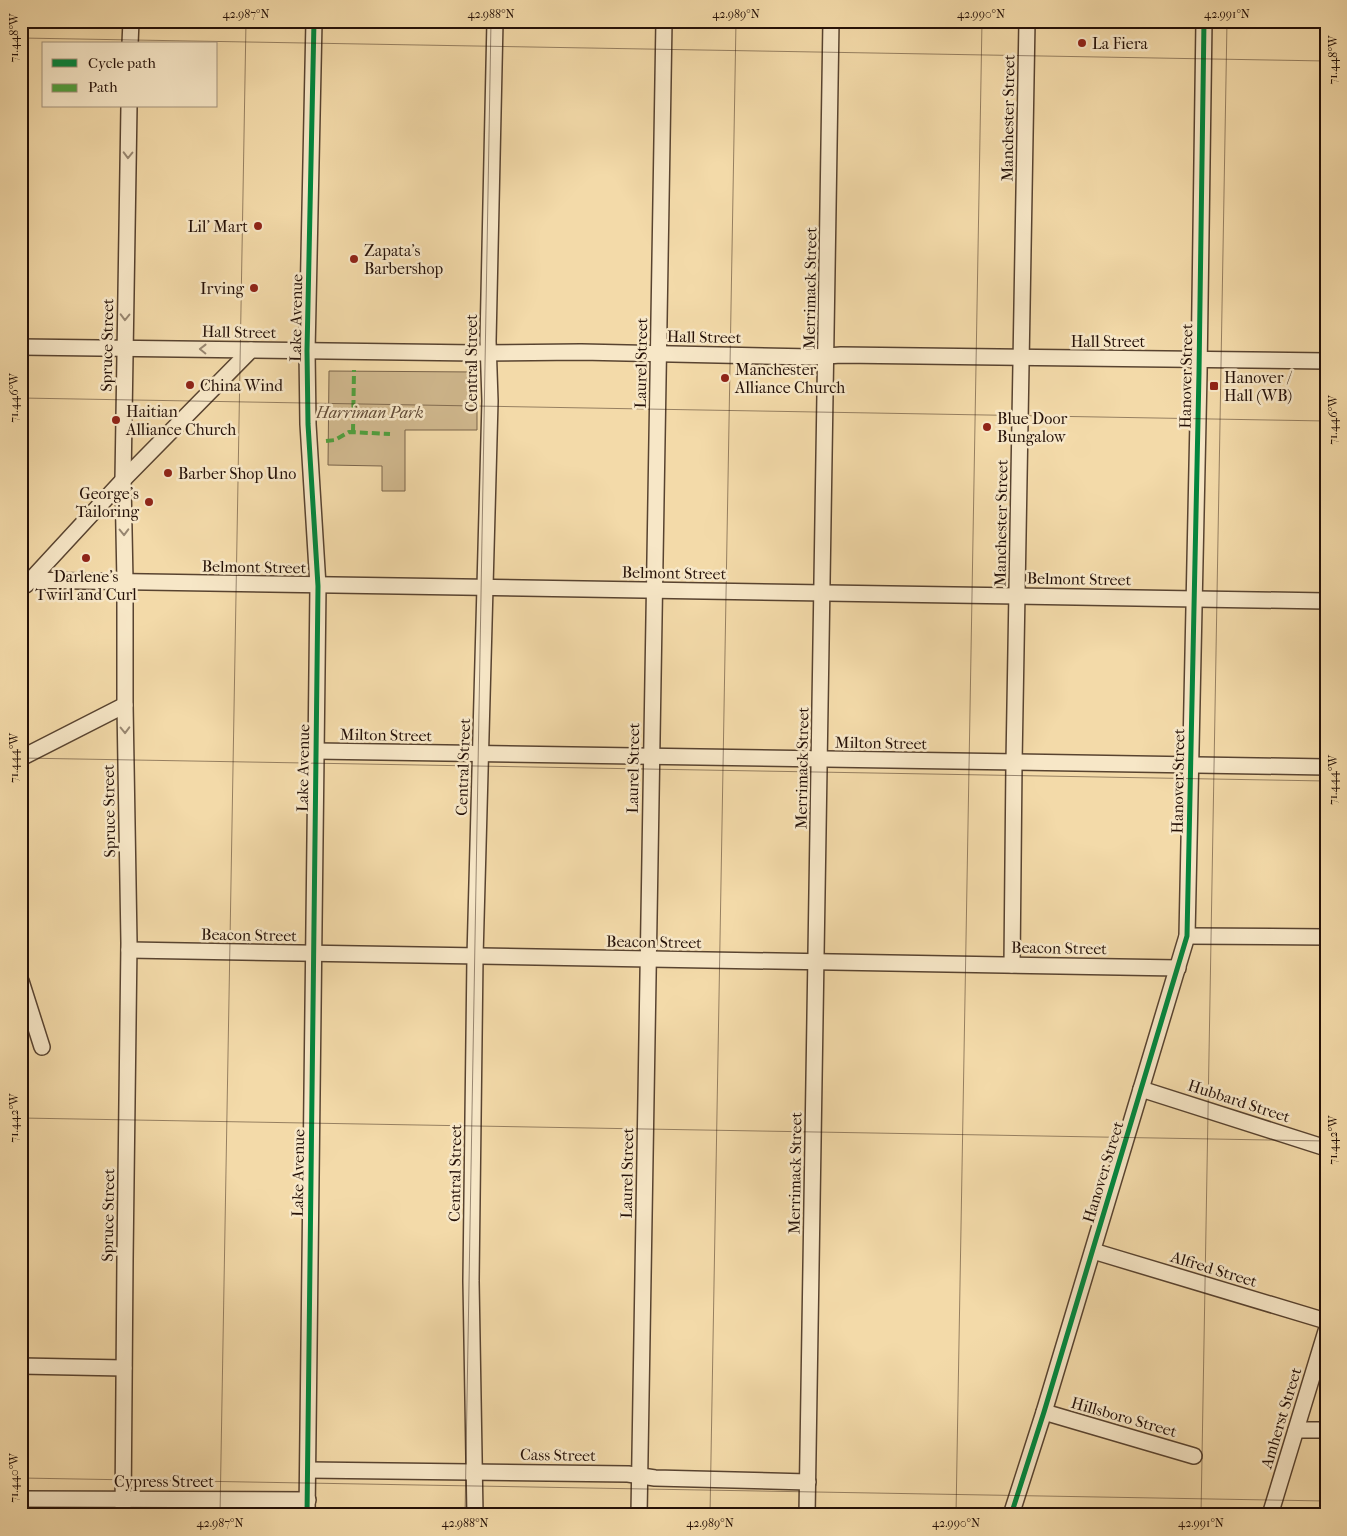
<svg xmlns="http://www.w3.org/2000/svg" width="1347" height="1536" viewBox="0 0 1347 1536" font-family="'IM FELL French Canon',serif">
<rect width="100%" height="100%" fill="#f3daa9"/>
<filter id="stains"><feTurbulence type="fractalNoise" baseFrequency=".004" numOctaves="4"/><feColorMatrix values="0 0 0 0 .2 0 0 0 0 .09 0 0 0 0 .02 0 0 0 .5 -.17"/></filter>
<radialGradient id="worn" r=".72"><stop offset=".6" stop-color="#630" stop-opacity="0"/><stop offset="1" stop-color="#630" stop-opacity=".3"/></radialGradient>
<polygon fill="#d0b88e" stroke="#7a644b" points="329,371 477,372 477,430 405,430 405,491 382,491 382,466 328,465"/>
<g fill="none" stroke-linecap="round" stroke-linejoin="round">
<defs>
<g id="minor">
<polyline points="130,44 131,21"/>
<polyline points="21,347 476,353 581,352 812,357 841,355 1326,361"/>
<polyline points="21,580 1326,601"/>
<polyline points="26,585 123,480 251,350"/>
<polyline points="316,751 1326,767"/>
<polyline points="21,758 125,705"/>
<polyline points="1187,936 1326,937"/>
<polyline points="129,950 1178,968"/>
<polyline points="1012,965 1014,763 1027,21"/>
<polyline points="21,981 42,1047"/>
<polyline points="1141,1089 1326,1148"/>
<polyline points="1093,1251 1326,1321"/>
<polyline points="21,1366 124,1368"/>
<polyline points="1044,1412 1194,1456"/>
<polyline points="1296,1430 1326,1430"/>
<polyline points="308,1470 628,1474 655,1478 808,1482"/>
<polyline points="21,1499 308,1500"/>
<polyline points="123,1515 125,1259 129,943 125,705 125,582 123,480 129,106"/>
<polyline points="307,1515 318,586 308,424 307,351 314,21"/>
<polyline points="475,1515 471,1281 475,957 490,401 488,341 495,21"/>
<polyline points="639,1515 664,21"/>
<polyline points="807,1515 831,21"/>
<polyline points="1011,1515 1044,1412 1187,936 1199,373 1204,21"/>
<polyline points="1270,1515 1326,1331"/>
</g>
</defs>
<use href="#minor" stroke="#584330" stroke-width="18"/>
<use href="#minor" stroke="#f7e7c7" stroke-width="15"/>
<g stroke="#50a03e" stroke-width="4" stroke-dasharray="8 4" stroke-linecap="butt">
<polyline points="353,432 354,370"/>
<polyline points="326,441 335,440 349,432 390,434"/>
</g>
<defs>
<g id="cycleway">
<polyline points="307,1515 318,586 308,424 307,351 314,21"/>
<polyline points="1011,1515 1044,1412 1187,936 1199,373 1204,21"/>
</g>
</defs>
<use href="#cycleway" stroke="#f7e7c7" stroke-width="8"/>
<use href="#cycleway" stroke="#00873e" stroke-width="5"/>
</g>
<defs><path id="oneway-chevron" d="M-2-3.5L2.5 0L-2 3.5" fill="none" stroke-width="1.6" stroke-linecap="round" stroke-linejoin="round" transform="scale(1.25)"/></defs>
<g stroke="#988771">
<use href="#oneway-chevron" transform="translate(128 155) rotate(91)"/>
<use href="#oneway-chevron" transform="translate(125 317) rotate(91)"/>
<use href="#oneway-chevron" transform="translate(203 349) rotate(-179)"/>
<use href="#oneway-chevron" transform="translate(124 532) rotate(89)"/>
<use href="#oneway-chevron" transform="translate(125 730) rotate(89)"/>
</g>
<path fill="none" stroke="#251108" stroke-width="1" stroke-opacity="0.45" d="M21,38L1326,61M21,398L1326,421M21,758L1326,781M21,1118L1326,1141M21,1478L1326,1501M220,1515L246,21M465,1515L491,21M710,1515L736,21M956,1515L982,21M1201,1515L1227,21"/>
<g fill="#8f2418" stroke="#f7e7c7" stroke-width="2">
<circle cx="1082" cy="43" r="5"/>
<circle cx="258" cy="226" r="5"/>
<circle cx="354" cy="259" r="5"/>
<circle cx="254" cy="288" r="5"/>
<circle cx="725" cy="378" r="5"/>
<circle cx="190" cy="385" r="5"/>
<rect x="1209" y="381" width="10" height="10" rx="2.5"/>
<circle cx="116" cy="420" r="5"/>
<circle cx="987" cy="427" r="5"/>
<circle cx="168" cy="473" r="5"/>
<circle cx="149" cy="502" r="5"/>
<circle cx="86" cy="558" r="5"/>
</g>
<g text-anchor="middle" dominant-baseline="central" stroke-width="5" stroke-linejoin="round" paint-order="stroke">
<g font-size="16" fill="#251108" stroke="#f7e7c7" text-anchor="start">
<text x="1092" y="43">La Fiera</text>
<text x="248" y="226" text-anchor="end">Lil' Mart</text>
<text x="364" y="250">Zapata's<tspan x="364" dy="18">Barbershop</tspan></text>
<text x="244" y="288" text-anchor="end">Irving</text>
<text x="735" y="369">Manchester<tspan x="735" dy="18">Alliance Church</tspan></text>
<text x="1224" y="377">Hanover /<tspan x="1224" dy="18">Hall (WB)</tspan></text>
<text x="200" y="385">China Wind</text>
<text x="126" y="411">Haitian<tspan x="126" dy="18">Alliance Church</tspan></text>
<text x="997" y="418">Blue Door<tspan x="997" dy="18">Bungalow</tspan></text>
<text x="178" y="473">Barber Shop Uno</text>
<text x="139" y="493" text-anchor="end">George's<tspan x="139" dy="18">Tailoring</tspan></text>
<text x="86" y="576" text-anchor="middle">Darlene's<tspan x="86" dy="18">Twirl and Curl</tspan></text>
</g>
<g font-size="16" fill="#251108" stroke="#f7e7c7">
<text transform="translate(1008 118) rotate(-89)">Manchester Street</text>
<text transform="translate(810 288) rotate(-89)">Merrimack Street</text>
<text transform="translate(296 318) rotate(-89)">Lake Avenue</text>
<text transform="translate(239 332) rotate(1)">Hall Street</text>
<text transform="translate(704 337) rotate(1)">Hall Street</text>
<text x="1108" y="341">Hall Street</text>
<text transform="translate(107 345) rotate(-89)">Spruce Street</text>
<text transform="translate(471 363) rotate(-90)">Central Street</text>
<text transform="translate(641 363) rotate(-89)">Laurel Street</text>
<text transform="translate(1186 376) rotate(-89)">Hanover Street</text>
<text transform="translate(1001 523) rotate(-89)">Manchester Street</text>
<text transform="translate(254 567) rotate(1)">Belmont Street</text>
<text transform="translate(674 573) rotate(1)">Belmont Street</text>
<text transform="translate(1079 579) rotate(1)">Belmont Street</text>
<text transform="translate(386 735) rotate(1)">Milton Street</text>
<text transform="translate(881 743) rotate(1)">Milton Street</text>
<text transform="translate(463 767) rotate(-88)">Central Street</text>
<text transform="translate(303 768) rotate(-89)">Lake Avenue</text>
<text transform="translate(633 768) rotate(-89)">Laurel Street</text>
<text transform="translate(802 768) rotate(-89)">Merrimack Street</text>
<text transform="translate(1178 781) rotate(-89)">Hanover Street</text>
<text transform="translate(109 811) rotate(-91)">Spruce Street</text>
<text transform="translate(249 935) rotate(1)">Beacon Street</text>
<text transform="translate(654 942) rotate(1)">Beacon Street</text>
<text transform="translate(1059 948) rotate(1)">Beacon Street</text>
<text transform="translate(1239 1101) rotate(18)">Hubbard Street</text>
<text transform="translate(1103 1172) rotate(-73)">Hanover Street</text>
<text transform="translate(298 1173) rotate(-89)">Lake Avenue</text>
<text transform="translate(455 1173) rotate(-89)">Central Street</text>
<text transform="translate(627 1173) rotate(-89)">Laurel Street</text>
<text transform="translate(795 1173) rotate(-89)">Merrimack Street</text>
<text transform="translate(108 1215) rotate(-89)">Spruce Street</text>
<text transform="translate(1214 1269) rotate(17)">Alfred Street</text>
<text transform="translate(1124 1417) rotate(16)">Hillsboro Street</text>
<text transform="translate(1281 1418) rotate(-73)">Amherst Street</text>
<text transform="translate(558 1455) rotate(1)">Cass Street</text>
<text x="164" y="1481">Cypress Street</text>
</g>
<g font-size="16" font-style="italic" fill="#614b37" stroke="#f7e7c7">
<text x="370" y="412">Harriman Park</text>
</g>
</g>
<rect width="1347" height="1536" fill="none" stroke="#f3daa9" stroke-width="55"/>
<rect x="42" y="42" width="175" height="65" fill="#f7e7c7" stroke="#a3917b"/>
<rect x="52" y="59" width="25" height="8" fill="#00873e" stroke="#a3917b"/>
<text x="88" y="68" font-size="15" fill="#251108">Cycle path</text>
<rect x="52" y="84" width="25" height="8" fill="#50a03e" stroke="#a3917b"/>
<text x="88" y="92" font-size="15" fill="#251108">Path</text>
<rect x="28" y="28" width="1292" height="1480" fill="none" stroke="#251108" stroke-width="2"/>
<g font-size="12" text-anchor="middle" fill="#251108">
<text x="246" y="18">42.987°N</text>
<text x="491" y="18">42.988°N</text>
<text x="736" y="18">42.989°N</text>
<text x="981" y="18">42.990°N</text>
<text x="1227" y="18">42.991°N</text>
<text transform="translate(14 38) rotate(-90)" y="4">71.448°W</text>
<text transform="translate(1333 60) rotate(-90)" y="4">71.448°W</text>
<text transform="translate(14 398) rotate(-90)" y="4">71.446°W</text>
<text transform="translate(1333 420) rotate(-90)" y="4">71.446°W</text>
<text transform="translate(14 758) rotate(-90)" y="4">71.444°W</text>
<text transform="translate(1333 780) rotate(-90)" y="4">71.444°W</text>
<text transform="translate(14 1118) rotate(-90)" y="4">71.442°W</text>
<text transform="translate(1333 1140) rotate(-90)" y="4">71.442°W</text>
<text transform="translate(14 1478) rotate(-90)" y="4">71.440°W</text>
<text x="220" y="1527">42.987°N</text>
<text x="465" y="1527">42.988°N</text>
<text x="710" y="1527">42.989°N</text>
<text x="956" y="1527">42.990°N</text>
<text x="1201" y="1527">42.991°N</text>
</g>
<rect width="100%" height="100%" filter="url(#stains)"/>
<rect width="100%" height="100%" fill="url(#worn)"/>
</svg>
